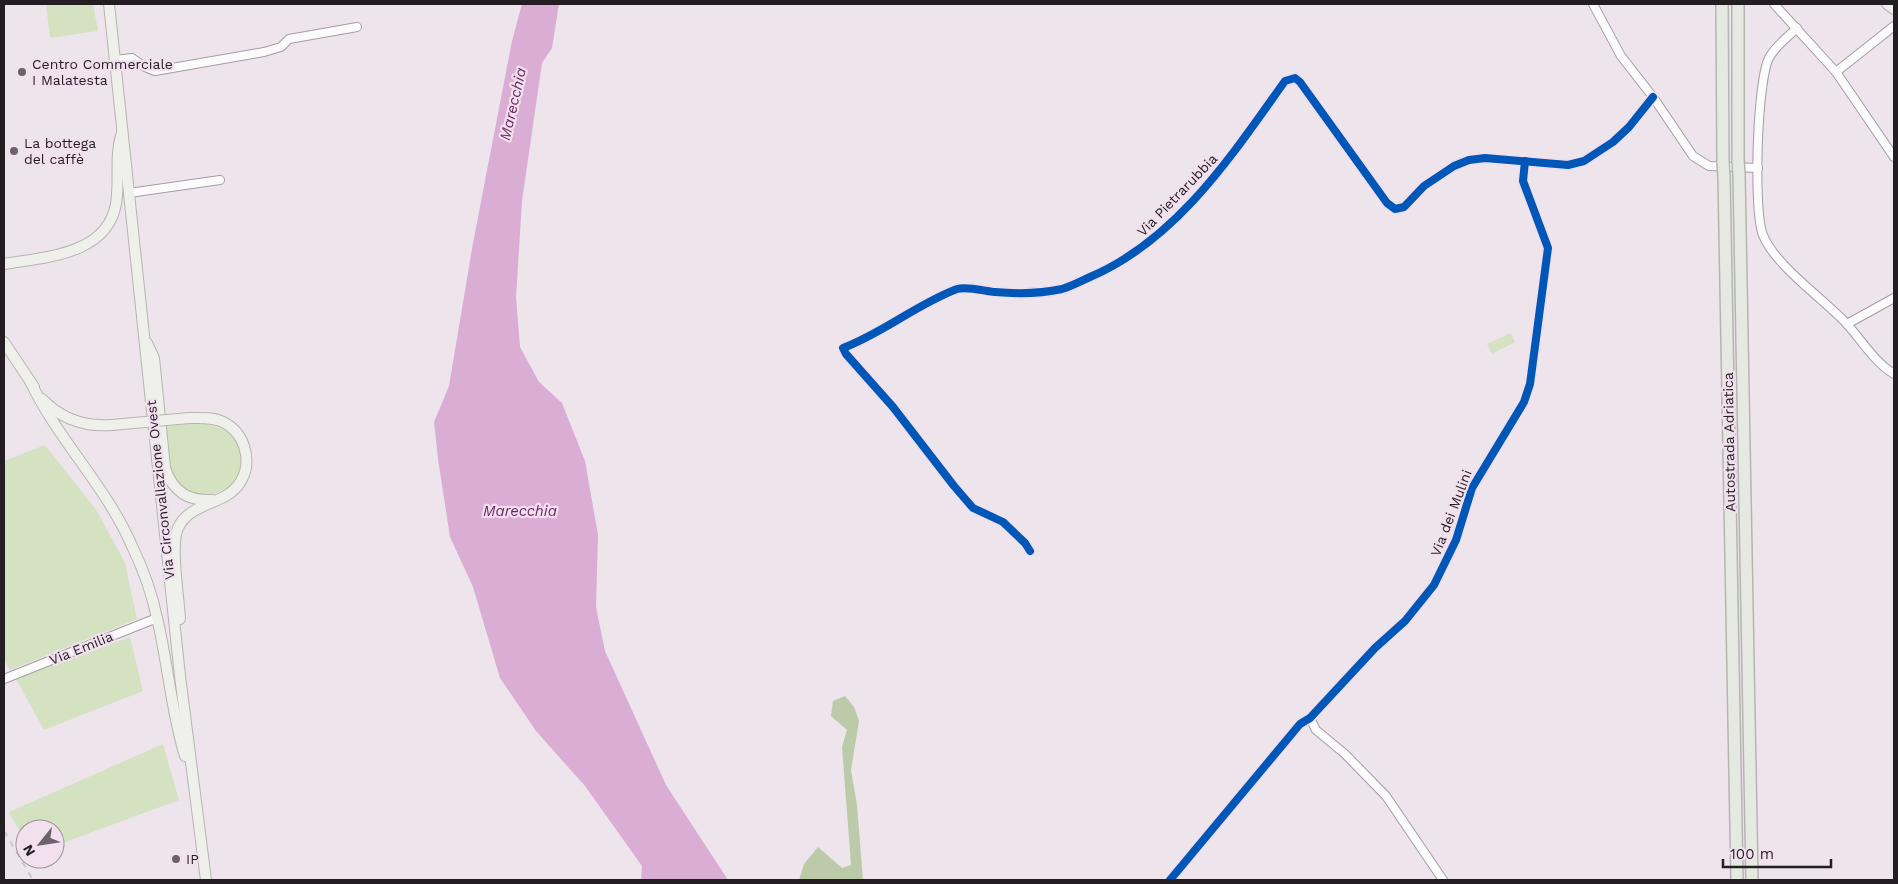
<svg xmlns="http://www.w3.org/2000/svg" width="1898" height="884" viewBox="0 0 1898 884" font-family="'Work Sans',sans-serif">
<rect width="100%" height="100%" fill="#eee4ec"/>
<g fill="#d4e2c2">
<polygon points="46,4 93,4 98,31 50,38"/>
<polygon points="1511,333 1515,342 1492,354 1487,344"/>
<path d="M203,423C212,425 224,428 231,435C255,462 234,500 198,494C185,492 175,485 170,472C165,460 166,440 165,426Z"/>
<polygon points="45,445 97,511 125,563 137,619 10,670 4,659 4,461"/>
<polygon points="130,637 143,691 44,730 16,679"/>
<polygon points="163,744 179,800 55,846 55,829 25,829 25,841 9,812"/>
</g>
<polygon fill="#bbcba9" points="845,696 854,707 859,721 851,770 857,805 863,880 799,880 804,864 818,847 842,868 851,865 842,747 847,730 831,716 833,701"/>
<polygon fill="#daadd4" points="522,4 559,4 552,48 542,63 522,201 516,297 520,347 539,382 562,403 585,461 598,535 596,607 605,651 666,785 728,880 641,880 642,866 585,786 536,731 500,678 473,587 450,537 438,459 434,422 449,386 473,243 512,41"/>
<g fill="none" stroke-linecap="round" stroke-linejoin="round">
<defs>
<g id="minor">
<polyline points="1593,4 1621,56 1653,97 1693,156 1709,166 1758,168"/>
<polyline points="1774,4 1836,72 1894,157"/>
<path d="M1797,28C1788,37 1775,46 1769,58C1757,81 1753,211 1763,235C1774,264 1822,298 1845,322C1862,340 1873,361 1894,374"/>
<polyline points="115,60 132,58 145,67 155,71 264,52 281,47 289,39 357,27"/>
<polyline points="1836,72 1894,26"/>
<polyline points="129,193 220,180"/>
<polyline points="1847,324 1894,298"/>
<path d="M1030,551L1025,543L1003,522L973,508L954,486L893,407L846,354L843,348C883,333 917,304 957,289C967,286 984,291 995,292C1018,294 1039,294 1062,289C1072,286 1081,281 1090,277C1177,240 1232,155 1285,81L1295,78L1300,82L1387,203L1395,209L1404,207L1424,186L1454,166L1469,160L1485,158L1568,165L1584,161L1613,142L1629,127L1653,97"/>
<polyline points="4,679 157,618"/>
<polyline points="1310,718 1316,730 1345,754 1386,796 1443,880"/>
<polyline points="1170,880 1300,724 1310,718 1375,648 1405,621 1434,585 1456,540 1472,488 1524,402 1530,384 1548,248 1523,181 1525,161"/>
</g>
<g id="major">
<polyline points="109,4 180,676 206,880"/>
<polyline points="1887,4 1894,9"/>
<path d="M4,264C45,257 107,255 116,204C120,179 114,156 122,132"/>
<polyline points="4,342 34,387"/>
<path d="M147,343L154,358L165,468C173,492 188,501 212,500"/>
<path d="M30,381C58,440 106,486 132,546C143,569 152,593 157,618C168,663 171,711 185,756"/>
<path d="M42,399C61,419 85,427 112,425"/>
<path d="M180,619C179,598 170,545 178,528C190,501 227,506 241,481C253,460 244,432 223,422C213,417 200,418 189,418"/>
</g>
<g id="highway">
<polyline points="1722,4 1723,162"/>
<polyline points="1738,4 1738,160"/>
<polyline points="1739,174 1752,880"/>
<polyline points="1724,176 1737,880"/>
</g>
</defs>
<use href="#minor" stroke="#a49ca3" stroke-width="10"/>
<use href="#major" stroke="#b5b5b0" stroke-width="12"/>
<use href="#highway" stroke="#b5b5b0" stroke-width="14"/>
<use href="#minor" stroke="#fcfbfc" stroke-width="8"/>
<use href="#major" stroke="#eff0ec" stroke-width="10"/>
<use href="#highway" stroke="#e6e8e2" stroke-width="11"/>
<polyline stroke="#cac7ca" stroke-width="2" stroke-dasharray="6 6" stroke-linecap="butt" points="4,831 33,880"/>
<defs>
<polyline id="major-bridge" points="112,425 189,418"/>
<g id="highway-bridge">
<polyline points="1738,160 1739,174"/>
<polyline points="1723,162 1724,176"/>
</g>
</defs>
<use href="#major-bridge" stroke="#b5b5b0" stroke-width="12" stroke-linecap="butt"/>
<use href="#highway-bridge" stroke="#b5b5b0" stroke-width="14" stroke-linecap="butt"/>
<use href="#major-bridge" stroke="#eff0ec" stroke-width="10"/>
<use href="#highway-bridge" stroke="#e6e8e2" stroke-width="11"/>
<defs>
<g id="cycleway">
<path d="M1030,551L1025,543L1003,522L973,508L954,486L893,407L846,354L843,348C883,333 917,304 957,289C967,286 984,291 995,292C1018,294 1039,294 1062,289C1072,286 1081,281 1090,277C1177,240 1232,155 1285,81L1295,78L1300,82L1387,203L1395,209L1404,207L1424,186L1454,166L1469,160L1485,158L1568,165L1584,161L1613,142L1629,127L1653,97"/>
<polyline points="1170,880 1300,724 1310,718 1375,648 1405,621 1434,585 1456,540 1472,488 1524,402 1530,384 1548,248 1523,181 1525,161"/>
</g>
</defs>
<use href="#cycleway" stroke="#f2e0ef" stroke-width="11"/>
<use href="#cycleway" stroke="#0057b8" stroke-width="8"/>
</g>
<g fill="#6b6369" stroke="#f2e0ef" stroke-width="2">
<circle cx="22" cy="72" r="5"/>
<circle cx="14" cy="151" r="5"/>
<circle cx="176" cy="859" r="5"/>
</g>
<g text-anchor="middle" dominant-baseline="central" stroke-width="4.5" stroke-linejoin="round" paint-order="stroke">
<g font-size="14" fill="#241e23" stroke="#f2e0ef" text-anchor="start">
<text x="32" y="64">Centro Commerciale<tspan x="32" dy="16">I Malatesta</tspan></text>
<text x="24" y="143">La bottega<tspan x="24" dy="16">del caffè</tspan></text>
<text x="186" y="859">IP</text>
</g>
<g font-size="14" fill="#241e23" stroke="#f2e0ef">
<text transform="translate(1177 195) rotate(-46)">Via Pietrarubbia</text>
<text transform="translate(1729 442) rotate(-91)">Autostrada Adriatica</text>
<text transform="translate(160 490) rotate(-96)">Via Circonvallazione Ovest</text>
<text transform="translate(1451 513) rotate(-69)">Via dei Mulini</text>
<text transform="translate(81 648) rotate(-22)">Via Emilia</text>
</g>
<g font-size="15" font-style="italic" fill="#6c2666" stroke="#f2e0ef">
<text transform="translate(513 104) rotate(-77)">Marecchia</text>
<text x="520" y="511">Marecchia</text>
</g>
</g>
<rect width="1898" height="884" fill="none" stroke="#241e23" stroke-width="10"/>
<g transform="translate(40 844) rotate(240)"><circle r="24" fill="#f2e0ef" stroke="#a0929d"/>
<path d="M0-4L9 19L0 12L-9 19Z" fill="#6b6369"/>
<text y="-8" font-size="14" font-weight="bold" text-anchor="middle" fill="#241e23">N</text>
</g>
<path d="M1723 859v8h108v-8" fill="none" stroke="#241e23" stroke-width="2.5"/>
<text x="1730" y="859" font-size="15" fill="#241e23" stroke="#f2e0ef" stroke-width="4" paint-order="stroke">100 m</text>
</svg>
